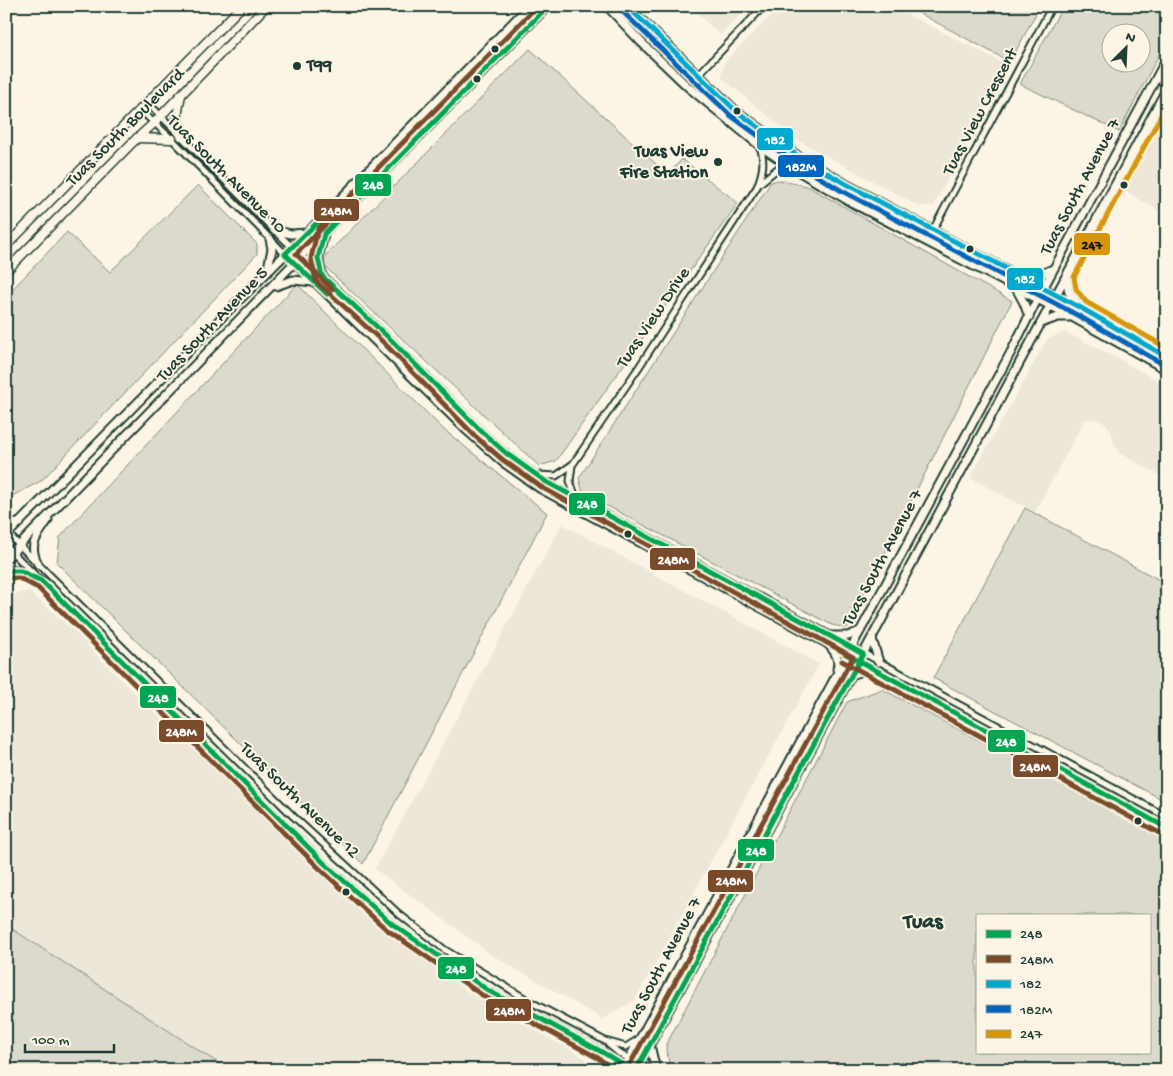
<svg xmlns="http://www.w3.org/2000/svg" width="1173" height="1076" viewBox="0 0 1173 1076" font-family="'Gochi Hand',sans-serif">
<rect width="100%" height="100%" fill="#fcf5e5"/>
<filter id="ink" filterUnits="userSpaceOnUse"><feTurbulence type="fractalNoise" baseFrequency=".02" numOctaves="2"/><feDisplacementMap in="SourceGraphic" scale="10" xChannelSelector="R" yChannelSelector="G"/><feConvolveMatrix kernelMatrix="1 2 1 2 8 2 1 2 1" color-interpolation-filters="sRGB"/></filter>
<g filter="url(#ink)">
<g fill="#ece7d8">
<polygon points="690,6 749,6 720,35"/>
<polygon points="781,6 898,6 905,13 1005,64 934,206 918,206 796,139 721,77 725,61"/>
<polygon points="1167,100 1167,216 1119,187"/>
<polygon points="1065,332 1117,358 1167,386 1167,479 1120,453 1114,444 1111,430 1105,423 1096,419 1085,419 1035,512 970,478 1047,339"/>
<polygon points="562,524 819,664 635,1000 603,1019 492,955 375,869"/>
<polygon points="28,591 73,630 113,672 381,929 474,996 585,1058 591,1070 229,1070 6,925 6,597"/>
</g>
<g fill="#dcdacc" stroke="#7e8c80" fill-rule="evenodd">
<polygon points="906,6 1040,6 1010,62"/>
<path d="M1063,6H1167V39L1119,132L1020,84ZM1140,32V62H1110V32Z"/>
<polygon points="530,49 668,175 682,159 738,203 556,461 539,466 324,266 325,256"/>
<polygon points="778,180 807,186 1012,301 847,628 832,625 583,493 579,478 771,182"/>
<polygon points="198,185 257,244 257,254 41,481 12,496 6,492 6,296 67,232 110,272"/>
<polygon points="297,284 443,429 547,513 363,864 57,563 60,537"/>
<polygon points="1025,508 1167,584 1167,802 933,678"/>
<path d="M882,689L1167,840V1070H670L666,1045L847,702ZM977,915H1149V1052H977Z"/>
<polygon points="6,925 229,1070 6,1070"/>
</g>
<g fill="none" stroke-linecap="round" stroke-linejoin="round">
<defs>
<g id="street">
<polyline points="698,75 764,6"/>
<polyline points="147,102 274,230 389,338 481,431 507,454 545,481 1167,817"/>
<polyline points="140,110 172,139 294,263 467,432 501,462 539,489 1167,828"/>
<polyline points="760,183 777,169 790,167"/>
<polyline points="933,230 1052,6"/>
<polyline points="572,465 570,481 576,498"/>
<path d="M539,475L556,476L573,464L639,367L757,187C763,172 765,161 760,146"/>
<polyline points="7,533 293,816 399,914 445,950 531,1002 605,1041 626,1047 639,1039"/>
<polyline points="6,546 324,863 391,923 441,959 489,991 602,1052 616,1062 631,1070"/>
<polyline points="608,1044 620,1054 650,1070"/>
<polyline points="603,1057 608,1061 612,1070"/>
</g>
<g id="secondary">
<polyline points="607,6 641,42 687,86 760,146 791,167 854,204 1072,317 1167,370"/>
<polyline points="627,6 735,110 798,156 846,184 977,254 1081,308 1167,357"/>
<polyline points="274,230 291,234 308,233"/>
<polyline points="267,272 272,249 270,239"/>
<polyline points="1020,275 1039,275 1053,269"/>
<polyline points="322,276 318,258 324,235"/>
<polyline points="1066,277 1069,292 1078,305"/>
<polyline points="276,286 293,280 314,282"/>
<polyline points="1017,290 1024,303 1029,317"/>
<polyline points="1041,323 1058,317 1069,317"/>
<polyline points="6,524 20,523"/>
<polyline points="6,536 227,312 308,232 529,6"/>
<polyline points="6,559 294,263 548,6"/>
<path d="M38,564C27,544 38,536 48,520"/>
<path d="M6,571C20,566 31,576 43,582"/>
<polyline points="830,636 848,636 860,631"/>
<polyline points="872,639 879,662"/>
<path d="M828,644C835,652 840,659 837,669"/>
<polyline points="852,674 872,669"/>
<polyline points="650,1045 656,1070"/>
<polyline points="623,1070 1011,352 1037,300 1167,58"/>
<polyline points="636,1070 881,621 1167,88"/>
</g>
<g id="primary">
<path d="M181,95C178,109 175,122 181,136"/>
<polyline points="137,138 172,139"/>
<polyline points="6,246 242,6"/>
<polyline points="6,271 132,143 154,123 266,6"/>
</g>
</defs>
<use href="#street" stroke="#1f3d34" stroke-width="9"/>
<use href="#secondary" stroke="#1f3d34" stroke-width="11"/>
<use href="#primary" stroke="#1f3d34" stroke-width="11"/>
<use href="#street" stroke="#fcf5e5" stroke-width="5"/>
<use href="#secondary" stroke="#fcf5e5" stroke-width="7"/>
<use href="#primary" stroke="#fcf5e5" stroke-width="8"/>
<defs>
<g id="bus-1">
<polyline points="548,6 324,234 318,258 322,276 389,338 481,431 507,454 545,481 863,654 636,1070"/>
<polyline points="327,294 285,254 330,210"/>
<polyline points="6,571 21,571 43,582 324,863 391,923 489,991 602,1052 631,1070"/>
<polyline points="846,654 1167,828"/>
</g>
<g id="bus-2">
<polyline points="537,6 318,229 311,258 316,281 384,343 476,437 503,460 541,487 853,657 629,1066"/>
<polyline points="332,289 296,254 335,215"/>
<polyline points="8,578 19,578 38,588 319,868 386,929 485,997 598,1058 615,1070"/>
<polyline points="842,661 1163,835"/>
</g>
<polyline id="bus-3" points="627,6 735,110 798,156 846,184 1081,308 1167,357"/>
<polyline id="bus-4" points="622,11 730,115 794,162 842,191 1077,315 1163,364"/>
<polyline id="bus-5" points="1167,104 1074,277 1076,289 1086,302 1167,348"/>
</defs>
<use href="#bus-1" stroke="#fcf5e5" stroke-width="9"/>
<use href="#bus-2" stroke="#fcf5e5" stroke-width="9"/>
<use href="#bus-3" stroke="#fcf5e5" stroke-width="9"/>
<use href="#bus-4" stroke="#fcf5e5" stroke-width="9"/>
<use href="#bus-5" stroke="#fcf5e5" stroke-width="9"/>
<use href="#bus-1" stroke="#00a651" stroke-width="5"/>
<use href="#bus-2" stroke="#7a4b2a" stroke-width="5"/>
<use href="#bus-3" stroke="#00a9ce" stroke-width="5"/>
<use href="#bus-4" stroke="#0065bd" stroke-width="5"/>
<use href="#bus-5" stroke="#d79608" stroke-width="5"/>
</g>
</g>
<g fill="#1f3d34" stroke="#fcf5e5" stroke-width="2">
<circle cx="495" cy="49" r="4.5"/>
<circle cx="297" cy="66" r="5"/>
<circle cx="477" cy="79" r="4.5"/>
<circle cx="737" cy="111" r="4.5"/>
<circle cx="718" cy="162" r="5"/>
<circle cx="1124" cy="185" r="4.5"/>
<circle cx="970" cy="249" r="4.5"/>
<circle cx="628" cy="534" r="4.5"/>
<circle cx="1138" cy="821" r="4.5"/>
<circle cx="346" cy="892" r="4.5"/>
</g>
<g text-anchor="middle" dominant-baseline="central" stroke-width="4" stroke-linejoin="round" paint-order="stroke">
<g font-size="18" font-weight="bold" fill="#1f3d34" stroke="#fcf5e5" text-anchor="start">
<text x="307" y="66">T99</text>
<text x="708" y="152" text-anchor="end">Tuas View<tspan x="708" dy="21">Fire Station</tspan></text>
</g>
<g font-size="18" fill="#1f3d34" stroke="#fcf5e5">
<text transform="translate(981 112) rotate(-62)">Tuas View Crescent</text>
<text transform="translate(126 128) rotate(-45)">Tuas South Boulevard</text>
<text transform="translate(226 175) rotate(45)">Tuas South Avenue 10</text>
<text transform="translate(1081 187) rotate(-62)">Tuas South Avenue 7</text>
<text transform="translate(654 318) rotate(-56)">Tuas View Drive</text>
<text transform="translate(213 325) rotate(-46)">Tuas South Avenue 5</text>
<text transform="translate(883 558) rotate(-62)">Tuas South Avenue 7</text>
<text transform="translate(299 801) rotate(44)">Tuas South Avenue 12</text>
<text transform="translate(662 966) rotate(-62)">Tuas South Avenue 7</text>
</g>
<g font-size="22" font-weight="bold" fill="#1f3d34" stroke="#fcf5e5">
<text x="923" y="923">Tuas</text>
</g>
</g>
<g stroke="#fcf5e5" stroke-width="2">
<rect x="756" y="127" width="38" height="24" rx="5" fill="#00a9ce"/>
<rect x="777" y="154" width="48" height="24" rx="5" fill="#0065bd"/>
<rect x="354" y="173" width="38" height="24" rx="5" fill="#00a651"/>
<rect x="313" y="198" width="47" height="24" rx="5" fill="#7a4b2a"/>
<rect x="1073" y="232" width="38" height="24" rx="5" fill="#d79608"/>
<rect x="1006" y="267" width="38" height="24" rx="5" fill="#00a9ce"/>
<rect x="568" y="492" width="38" height="24" rx="5" fill="#00a651"/>
<rect x="649" y="547" width="47" height="24" rx="5" fill="#7a4b2a"/>
<rect x="139" y="685" width="38" height="24" rx="5" fill="#00a651"/>
<rect x="158" y="719" width="47" height="24" rx="5" fill="#7a4b2a"/>
<rect x="987" y="729" width="39" height="24" rx="5" fill="#00a651"/>
<rect x="1012" y="754" width="47" height="24" rx="5" fill="#7a4b2a"/>
<rect x="737" y="838" width="38" height="24" rx="5" fill="#00a651"/>
<rect x="707" y="869" width="47" height="24" rx="5" fill="#7a4b2a"/>
<rect x="437" y="956" width="38" height="24" rx="5" fill="#00a651"/>
<rect x="485" y="998" width="47" height="24" rx="5" fill="#7a4b2a"/>
</g>
<g font-size="14" text-anchor="middle" font-weight="bold" fill="#fff">
<text x="775" y="144">182</text>
<text x="801" y="171">182M</text>
<text x="373" y="189">248</text>
<text x="336" y="215">248M</text>
<text x="1025" y="283">182</text>
<text x="587" y="508">248</text>
<text x="673" y="564">248M</text>
<text x="158" y="702">248</text>
<text x="181" y="736">248M</text>
<text x="1006" y="746">248</text>
<text x="1035" y="771">248M</text>
<text x="756" y="855">248</text>
<text x="731" y="885">248M</text>
<text x="456" y="973">248</text>
<text x="509" y="1015">248M</text>
</g>
<g font-size="14" text-anchor="middle" font-weight="bold" fill="#111">
<text x="1092" y="249">247</text>
</g>
<rect width="1173" height="1076" fill="none" stroke="#fcf5e5" stroke-width="25"/>
<rect x="12" y="12" width="1148" height="1051" fill="none" stroke="#1f3d34" stroke-width="2" filter="url(#ink)"/>
<rect x="976" y="914" width="175" height="140" fill="#fcf5e5" stroke="#a4ab9e"/>
<rect x="986" y="930" width="25" height="8" fill="#00a651" stroke="#a4ab9e"/>
<text x="1020" y="938" font-size="15" fill="#1f3d34">248</text>
<rect x="986" y="955" width="25" height="8" fill="#7a4b2a" stroke="#a4ab9e"/>
<text x="1020" y="964" font-size="15" fill="#1f3d34">248M</text>
<rect x="986" y="980" width="25" height="8" fill="#00a9ce" stroke="#a4ab9e"/>
<text x="1020" y="988" font-size="15" fill="#1f3d34">182</text>
<rect x="986" y="1005" width="25" height="8" fill="#0065bd" stroke="#a4ab9e"/>
<text x="1020" y="1014" font-size="15" fill="#1f3d34">182M</text>
<rect x="986" y="1030" width="25" height="8" fill="#d79608" stroke="#a4ab9e"/>
<text x="1020" y="1038" font-size="15" fill="#1f3d34">247</text>
<g transform="translate(1126 48) rotate(24)"><circle r="24" fill="#fcf5e5" stroke="#a4ab9e"/>
<path d="M0-4L9 19L0 12L-9 19Z" fill="#1f3d34"/>
<text y="-8" font-size="14" font-weight="bold" text-anchor="middle" fill="#1f3d34">N</text>
</g>
<path d="M25 1044v8h89v-8" fill="none" stroke="#1f3d34" stroke-width="2.5"/>
<text x="32" y="1044" font-size="15" fill="#1f3d34" stroke="#fcf5e5" stroke-width="4" paint-order="stroke">100 m</text>
</svg>
